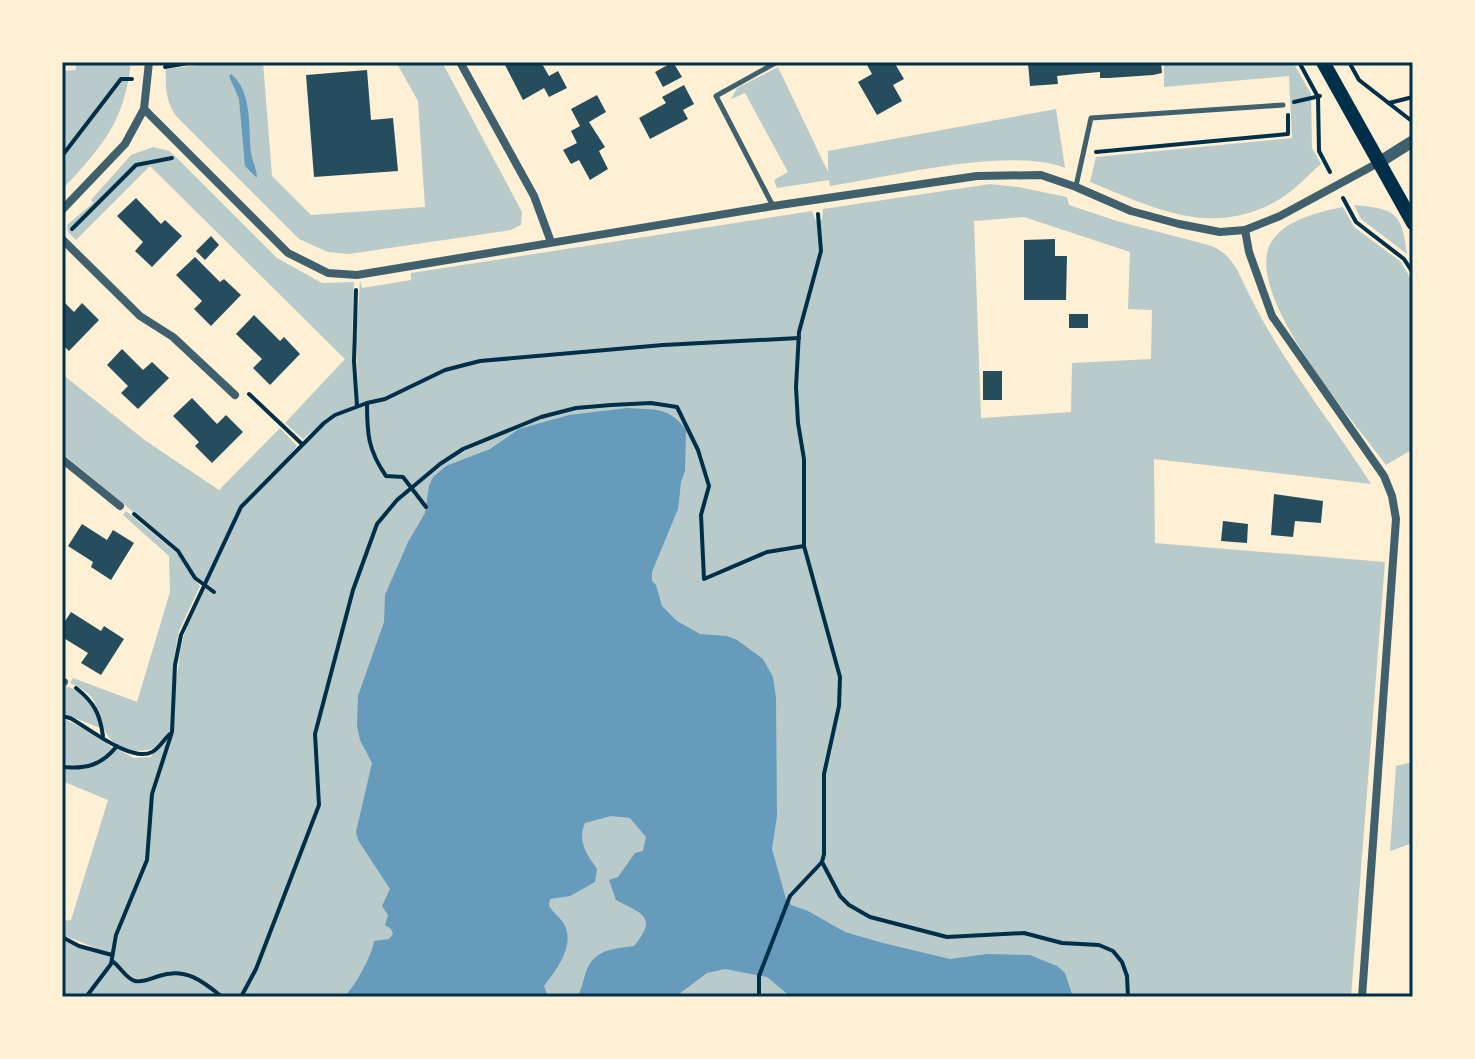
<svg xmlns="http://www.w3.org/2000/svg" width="1475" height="1059" viewBox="0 0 1475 1059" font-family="Montserrat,sans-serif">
<rect width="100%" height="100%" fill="#fdf0d5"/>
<g fill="#b9caca" fill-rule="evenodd">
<path d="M75,62H131C124,124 102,146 62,190V162L66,161L62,71L76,70Z"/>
<path d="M222,62H263L272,176L311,215L425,207L418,101L396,62H442L522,212L521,225L511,230L349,254L328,252L299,239L176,116C166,101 165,87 166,69Z"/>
<path d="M1164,62H1293L1311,94L1312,148L1321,164C1306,177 1291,194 1273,203C1208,237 1152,207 1090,182L1096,157L1292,138L1289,76L1164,87Z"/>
<path d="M778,67L828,172V151L1056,109L1065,168C1011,146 890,177 830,186L829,180L777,188L774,180L788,172L745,93L731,99L737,88Z"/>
<path d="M153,147L169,151L176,157L277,258L322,283L354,282L352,342L355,390L358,387L356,340L360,281L362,288L411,280V273L812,211L816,221L822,220L823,209L990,184L1018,187L1067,197L1069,205L1117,221L1212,246C1236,257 1239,276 1251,298C1284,365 1331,421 1371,484L1154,459L1155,543L1385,562L1351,997H62V940L94,952L96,948L62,935V921L71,920L108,800L62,781V768C86,770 101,769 117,749L134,758L151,757L156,747C141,755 115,750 106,733C92,708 104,698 70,683L73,678L137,702L170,592L169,556L123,515L126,511L180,556L193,578L200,586L179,631L174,658L172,694C179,676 178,657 183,638C189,618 201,600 207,579L204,583L196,577L179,550L62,453V374L146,441L219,490L280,428L297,446L275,472L327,419L303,439L285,423L345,359L150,166L76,240L68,232L67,225L93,203L91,200L131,155ZM1024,217L1130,252L1128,309L1152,310L1151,359L1072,363L1071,412L981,418L974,221Z"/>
<path d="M1354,205C1397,209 1401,213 1407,254L1361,219Z"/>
<path d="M1343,207L1354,227L1401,262L1413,283V449L1386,465C1356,423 1239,292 1272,241C1287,219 1319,212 1343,207Z"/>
<path d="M62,686C82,687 97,708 100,728L62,713Z"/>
<path d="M62,718L96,734L113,749C100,765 82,768 62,764Z"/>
<polygon points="1413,762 1413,843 1390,851 1396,766"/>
</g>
<g fill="#669bbc">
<path d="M231,74C253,92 248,128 251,153C253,162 257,171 257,178L245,166L239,99L229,76Z"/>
<path d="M627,408C654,410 669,406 686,430L685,471L681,482L678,509L652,572V581L656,585L662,606L677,621L700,634L727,636L737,640L763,659L773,677L776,698L777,816L772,849L786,899L791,905L808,911L845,932L883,943L950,959L987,954L1030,955L1057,966L1065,973L1073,997H791L767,977L725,969L707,973L675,997H577C582,989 583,981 586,972C594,949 613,949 634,946C660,915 639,913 616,900L609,880L618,877L635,853L643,851L646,837L630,818L611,816L585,823C577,841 587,855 597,869L595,882L570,896L550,899L549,906C553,912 558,916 562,921C578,943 556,970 544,986L548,997H344C354,988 373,954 374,941L389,939L393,934L391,929L385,925L388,915L382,906L390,889L358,840L356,832L372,763L360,740L357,726L358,696L384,622L385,595L408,542L425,513L429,486L433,477L446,466L490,449L519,429L569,415Z"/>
</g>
<g fill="#264d5e">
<polygon points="510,62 541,62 549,76 558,71 567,88 549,97 544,88 523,100 505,65"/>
<polygon points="673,62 682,77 663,87 655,72"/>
<polygon points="873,62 894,62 904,79 893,85 902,101 877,115 858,82 872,74 867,65"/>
<polygon points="1161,62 1162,73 1153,75 1109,78 1100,78 1100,72 1076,74 1057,76 1058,84 1030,86 1028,63"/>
<polygon points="367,70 371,120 393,118 398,171 314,177 306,75"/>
<polygon points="684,85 694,104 683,110 688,119 650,139 639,118 666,103 662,97"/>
<polygon points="597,95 606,112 589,122 605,147 599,151 608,169 590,180 579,160 571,164 563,150 577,143 571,131 580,126 571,109"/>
<polygon points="136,198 161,224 165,220 182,236 152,267 135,251 143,242 117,216"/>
<polygon points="211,236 219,245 205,260 196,251"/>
<polygon points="1055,239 1055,256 1067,256 1066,300 1024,300 1024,240"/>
<polygon points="195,257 220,282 224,279 241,295 211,326 194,309 202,301 176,275"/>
<polygon points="62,300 74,312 82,303 99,320 69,351 62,344"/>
<rect x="1069" y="314" width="19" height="14"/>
<polygon points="254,315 280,341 284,337 300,354 270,385 253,368 262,359 236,334"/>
<polygon points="122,349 143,370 152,362 169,378 138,409 121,393 128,386 107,365"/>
<rect x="983" y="371" width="19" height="29"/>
<polygon points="192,398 217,424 226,415 243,432 212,463 195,446 199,442 173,416"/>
<polygon points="1274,494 1323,501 1321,523 1295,521 1293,537 1271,535"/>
<polygon points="1223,521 1248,524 1247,543 1221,541"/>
<polygon points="82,524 107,540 113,530 134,543 111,580 91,567 93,562 68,546"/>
<polygon points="71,612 101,631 104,626 124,639 101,675 81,663 88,653 62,637 62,626"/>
</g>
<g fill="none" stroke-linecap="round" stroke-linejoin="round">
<g stroke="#003049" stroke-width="4">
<polyline points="1299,62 1318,97 1319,151 1330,172"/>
<polyline points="1349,62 1359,80 1413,122"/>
<polyline points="165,67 194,62"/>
<polyline points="1294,102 1320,96"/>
<polyline points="1389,103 1413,97"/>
<polyline points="1096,152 1288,134 1288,115"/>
<polyline points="62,156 121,79 132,79"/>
<polyline points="1343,198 1356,222 1404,259 1413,273"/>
<polyline points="72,229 136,165 172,158"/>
<polyline points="356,290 354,361 357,406"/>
<polyline points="249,394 302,444"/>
<polyline points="367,403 385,399 445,370 480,361 663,345 799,338"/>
<polyline points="134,514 178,551 195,578 214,592"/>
<path d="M76,688C94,702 100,714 103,736"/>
<path d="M62,716L70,718C89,728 131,763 152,752C159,749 164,739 170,734"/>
<path d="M62,767C86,769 101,766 117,746"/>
<polyline points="822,862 840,896 849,905 870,917 947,937 1024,933 1062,943 1099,945 1113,951 1122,962 1127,976 1128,997"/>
<polyline points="62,937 79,946 112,955"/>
<path d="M112,961C120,966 126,979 135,981C143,983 152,978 159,976C185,967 203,981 222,997"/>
<path d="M86,997L111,964L116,935L147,860L152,794L172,732L175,665L181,635L241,507L324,423L335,415L367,403C367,434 368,450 386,476L403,477L426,507"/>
<polyline points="241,997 256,969 319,805 315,734 353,590 377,524 397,500 440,464 463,449 541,417 576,408 611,405 651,403 677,407 698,450 709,486 701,515 704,579 767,552 804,546"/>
<polyline points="759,997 759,976 790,896 822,862 824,854 824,774 839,706 840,677 804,546 804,459 798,423 796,387 799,332 821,251 818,214"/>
</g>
<g stroke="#3f606c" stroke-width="5">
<polyline points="1076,186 1091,118 1283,105"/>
<polyline points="773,206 716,96 777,62"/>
</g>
<g stroke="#3f606c" stroke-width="8">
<polyline points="460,62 534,196 551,242"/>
<polyline points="144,109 288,253 328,273 357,275 773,206 977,176 1041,175 1076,187 1131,211 1179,224 1220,232 1245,230 1280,216 1378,163"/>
<polyline points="62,210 125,144 144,109 149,62"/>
<polyline points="1245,230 1249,252 1272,316 1384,476 1392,496 1396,519 1362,997"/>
<polyline points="62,239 140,316 173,337 235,395"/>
<polyline points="62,459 120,506"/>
<polyline points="62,681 64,682"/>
</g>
<polyline stroke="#3f606c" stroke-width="12" points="1378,163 1413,141"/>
<polyline stroke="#003049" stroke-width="14" points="1323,62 1413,223"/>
</g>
<rect width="1475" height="1059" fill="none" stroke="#fdf0d5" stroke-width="128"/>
<rect x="64" y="64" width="1347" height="931" fill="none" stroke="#003049" stroke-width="3"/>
</svg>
